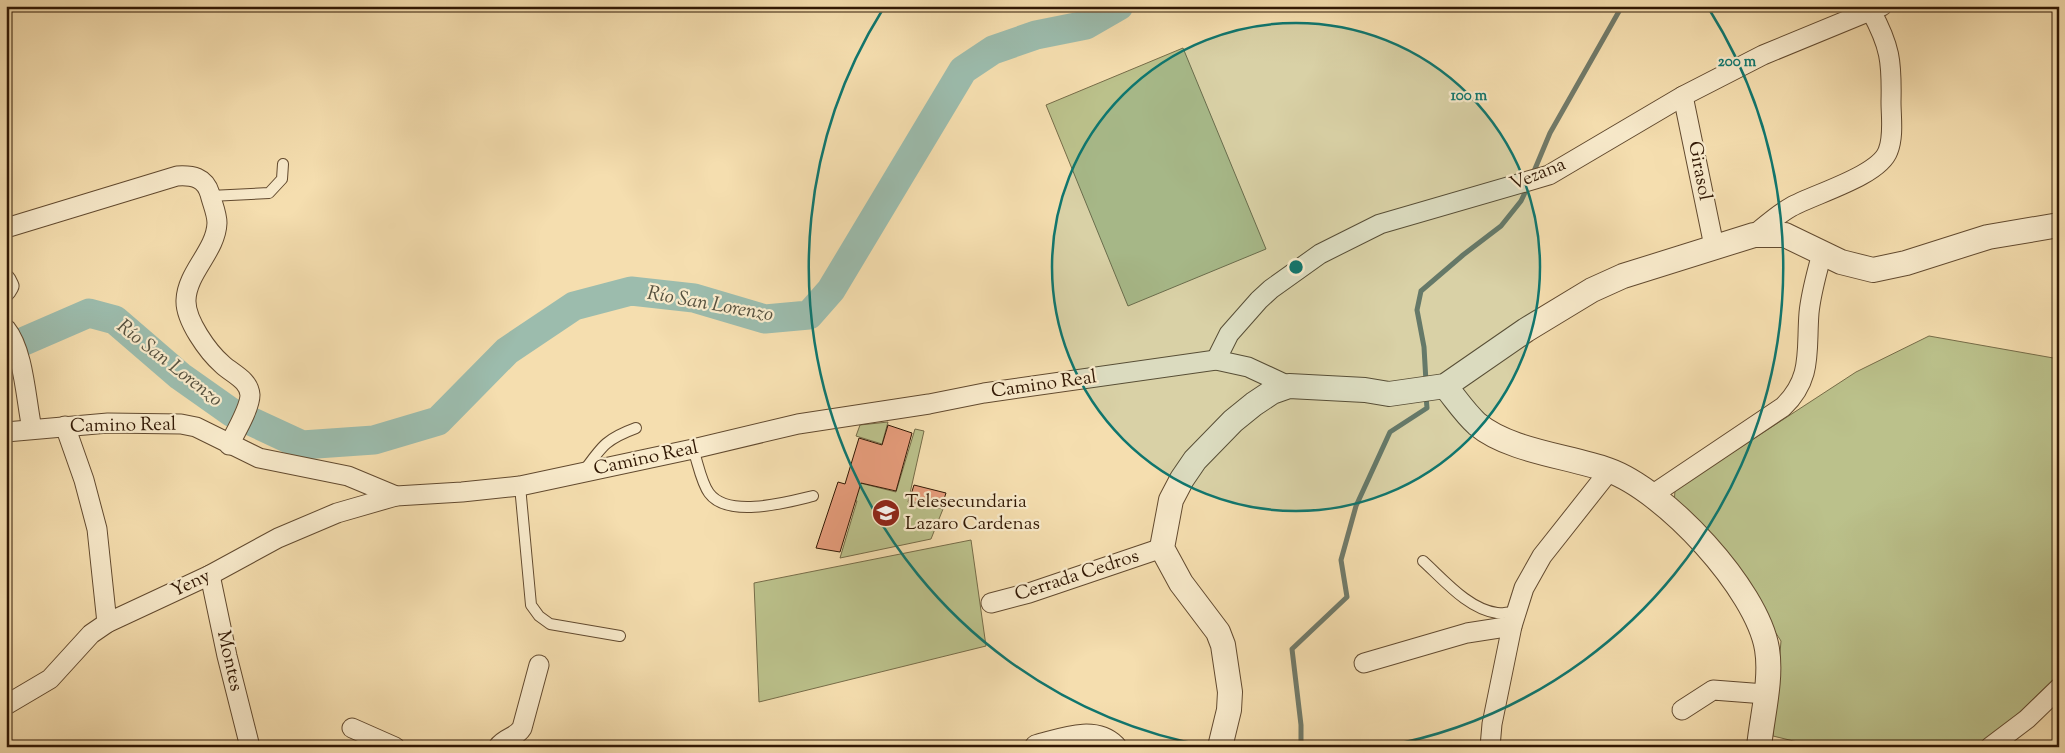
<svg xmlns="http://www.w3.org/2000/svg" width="2065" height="753" viewBox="0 0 2065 753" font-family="'Sorts Mill Goudy',serif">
<rect width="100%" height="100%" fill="#f5deaf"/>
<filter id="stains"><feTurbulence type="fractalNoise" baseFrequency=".004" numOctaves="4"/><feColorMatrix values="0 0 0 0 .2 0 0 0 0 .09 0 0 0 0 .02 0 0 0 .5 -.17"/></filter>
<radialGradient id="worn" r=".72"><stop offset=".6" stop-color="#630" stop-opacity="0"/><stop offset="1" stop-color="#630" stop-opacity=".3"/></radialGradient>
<g fill="#bbc18b" stroke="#766c48">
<polygon points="1183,48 1266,249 1128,306 1046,105"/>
<polygon points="1929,336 2059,359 2059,674 1995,736 1981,747 1818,747 1773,736 1781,641 1718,544 1674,505 1675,490 1856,372"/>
<polygon points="888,422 882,444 856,436 860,425"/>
<polygon points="915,429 924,431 908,502 943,509 931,539 840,558 857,501 847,498 852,481 896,492"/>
<polygon points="971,540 986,646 759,702 754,583"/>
</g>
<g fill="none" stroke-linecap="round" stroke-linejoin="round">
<g stroke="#717a69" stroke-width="5">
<polyline points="1532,176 1550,133 1622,6"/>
<polyline points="1426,382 1424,347 1417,310 1421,291 1463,255 1501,226 1521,201 1528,186"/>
<polyline points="1301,747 1301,725 1292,649 1347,597 1341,560 1356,506 1390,432 1427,408 1426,396"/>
</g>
<polyline stroke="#9cbcad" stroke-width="29" points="6,349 89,313 115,320 180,376 231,412 302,445 374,440 438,421 507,351 574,306 631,291 694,298 765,319 809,315 831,290 963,70 993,50 1036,35 1086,25 1119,6"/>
</g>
<g fill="#e79d7c" stroke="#311804">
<polygon points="888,425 912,433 896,491 861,483 840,552 816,548 838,482 845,484 859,438 882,445"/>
<polygon points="914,485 946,493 941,508 909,501"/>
</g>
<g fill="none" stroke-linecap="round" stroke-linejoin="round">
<defs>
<g id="service">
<polyline points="210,196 269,193 282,179 283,164"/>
<path d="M693,449C698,463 701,482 709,493C728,519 788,502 813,496"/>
<path d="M584,471C602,446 606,439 636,428"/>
<polyline points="520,486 531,605 539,616 550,624 620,636"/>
<path d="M1423,561C1444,580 1468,609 1497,613C1503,614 1511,612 1517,611"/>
</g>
<g id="minor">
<polyline points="1683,96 1714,246"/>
<path d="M6,228L177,176C192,175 205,177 210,194C212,203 217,213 217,223C216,251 187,272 186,300C185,320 208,352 223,365C233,374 249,380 250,395C250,408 235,433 229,445"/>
<path d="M1754,235C1766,225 1777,215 1791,207C1814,194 1879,176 1888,151C1894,136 1891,117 1891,102C1892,61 1890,46 1871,11"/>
<polyline points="6,280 9,286 6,291"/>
<path d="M6,329C24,351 26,401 32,429"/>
<polyline points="1216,360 1229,334 1259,300 1271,289 1320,254 1380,224 1549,175 1683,96 1763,55 1882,6"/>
<polyline points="65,426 84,480 97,529 107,623"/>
<polyline points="6,432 108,423 181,424 196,427 259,458 348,476 396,496 462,492 520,486 693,449 798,424 929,404 984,393 1216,360 1248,367 1289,386"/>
<path d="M1652,495L1783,407C1813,378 1806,351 1809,313C1811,292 1817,273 1822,253"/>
<polyline points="210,575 227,656 250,747"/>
<polyline points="991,603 1029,593 1162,548"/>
<polyline points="1364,663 1467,633 1512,626"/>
<polyline points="6,705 50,679 91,634 107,623 210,575 278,538 337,513 396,496"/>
<polyline points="1682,710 1713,690 1765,694"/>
<polyline points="352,728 395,747"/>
<path d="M498,747C505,737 516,738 522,728L539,665"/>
<polyline points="1490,747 1492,724 1512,626 1524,588 1542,556 1610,470"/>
<polyline points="1990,747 2027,719 2059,688"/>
</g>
<g id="tertiary">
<path d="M1445,386C1455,398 1465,413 1477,424C1509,451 1568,456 1608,470C1665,490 1757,589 1767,649C1772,680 1762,716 1759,747"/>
<path d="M1037,747C1061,741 1094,727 1114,747"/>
<polyline points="1220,747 1229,710 1230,692 1223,645 1218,632 1181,583 1162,548 1171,500 1182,479 1195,460 1233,421 1254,404 1272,392 1289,386 1365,390 1389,394 1445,386 1526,330 1592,290 1623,276 1754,235 1785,235 1841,262 1873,270 1906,263 1988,237 2059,225"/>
</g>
</defs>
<use href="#service" stroke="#624a2f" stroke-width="12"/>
<use href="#minor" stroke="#624a2f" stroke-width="21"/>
<use href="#tertiary" stroke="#624a2f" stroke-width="26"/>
<use href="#service" stroke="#f8eacb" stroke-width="10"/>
<use href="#minor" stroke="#f8eacb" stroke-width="19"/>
<use href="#tertiary" stroke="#f8eacb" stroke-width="24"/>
</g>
<circle cx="1296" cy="267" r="244" fill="#0f766e" fill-opacity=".12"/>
<g fill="none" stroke="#0f766e" stroke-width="2.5">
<circle cx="1296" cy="267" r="244"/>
<path d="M1211 747A487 487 0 0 1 883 9M1709 9A487 487 0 0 1 1381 747"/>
</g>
<defs>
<symbol id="school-disc" viewBox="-11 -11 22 22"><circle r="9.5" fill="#8f2418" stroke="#f8eacb"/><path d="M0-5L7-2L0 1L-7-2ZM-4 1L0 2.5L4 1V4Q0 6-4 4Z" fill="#fff"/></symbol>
</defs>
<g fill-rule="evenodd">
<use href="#school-disc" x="870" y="497" width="32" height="32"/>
</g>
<g text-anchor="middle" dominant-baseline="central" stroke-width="4.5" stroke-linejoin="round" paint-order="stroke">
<g font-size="19" fill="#311804" stroke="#f8eacb">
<text transform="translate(1699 171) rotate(79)">Girasol</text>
<text transform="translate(1538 175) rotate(-22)">Vezana</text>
<text transform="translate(1044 385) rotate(-8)">Camino Real</text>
<text transform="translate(123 426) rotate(-1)">Camino Real</text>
<text transform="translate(646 459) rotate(-12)">Camino Real</text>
<text transform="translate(1077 576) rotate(-18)">Cerrada Cedros</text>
<text transform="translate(191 584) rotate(-25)">Yeny</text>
<text transform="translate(229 661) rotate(77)">Montes</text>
</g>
<g font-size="19" fill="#311804" stroke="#f8eacb" text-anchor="start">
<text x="905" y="502">Telesecundaria<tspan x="905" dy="22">Lazaro Cardenas</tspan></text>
</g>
<g font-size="20" font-style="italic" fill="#56513f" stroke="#f8eacb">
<text transform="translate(710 305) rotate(10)">Río San Lorenzo</text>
<text transform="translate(169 364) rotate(38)">Río San Lorenzo</text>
</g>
</g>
<circle cx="1296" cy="267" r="8" fill="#0f766e" stroke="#f8eacb" stroke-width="2.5"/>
<g font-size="15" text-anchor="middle" font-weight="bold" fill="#0f766e" stroke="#f8eacb" stroke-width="4.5" stroke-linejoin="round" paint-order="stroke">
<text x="1737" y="66">200 m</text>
<text x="1469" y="100">100 m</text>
</g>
<rect width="2065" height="753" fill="none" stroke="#f5deaf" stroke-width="25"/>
<rect x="8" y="8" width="2050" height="738" fill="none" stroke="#311804" stroke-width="2.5"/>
<rect x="12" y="12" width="2040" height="728" fill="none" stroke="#311804"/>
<rect width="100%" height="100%" filter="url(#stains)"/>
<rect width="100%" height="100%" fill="url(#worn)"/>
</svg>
